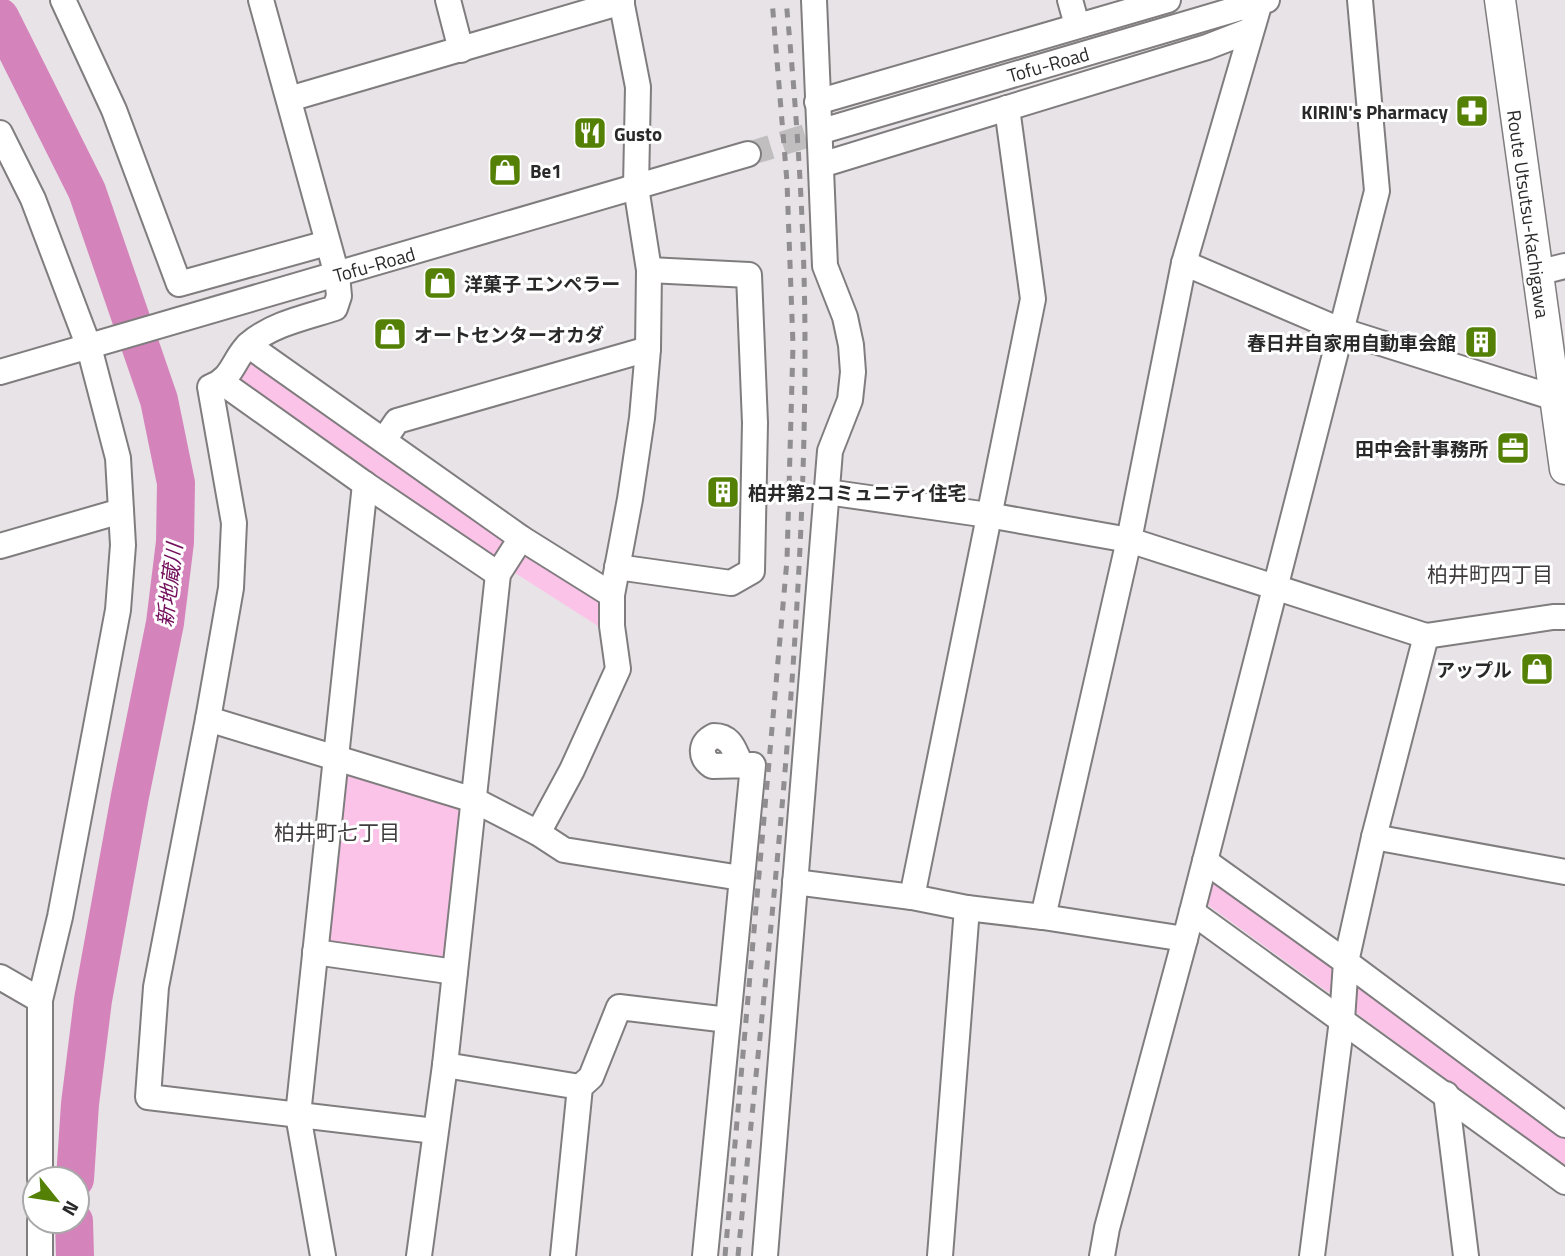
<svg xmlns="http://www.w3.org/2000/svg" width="1565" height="1256" viewBox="0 0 1565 1256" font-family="'Titillium Web','Noto Sans JP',sans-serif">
<rect width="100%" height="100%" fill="#e7e3e6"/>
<g fill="#fcc3e9">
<polygon points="255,361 508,538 493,560 240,383 237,375 245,362"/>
<polygon points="525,551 605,605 609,633 512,571"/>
<polygon points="350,772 458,804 464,813 447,957 439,962 331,948 326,939 343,778"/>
<polygon points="1215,877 1333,964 1337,972 1334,991 1328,992 1208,905"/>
<polygon points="1361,983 1565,1136 1565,1166 1356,1013 1352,1005 1354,987"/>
</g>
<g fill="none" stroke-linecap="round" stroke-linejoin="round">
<g stroke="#d583bb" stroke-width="38">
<polyline points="0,17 87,191 159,400 176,483 175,542 165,623 130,796 93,1000 80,1104 75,1179"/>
<polyline points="74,1221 75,1256"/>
</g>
<polyline stroke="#c1bec0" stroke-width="24" stroke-dasharray="24 12" stroke-linecap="butt" points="748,154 829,129"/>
<defs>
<g id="minor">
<polyline points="63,0 114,110 179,284 327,243"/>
<path d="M261,0L337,275L339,296L335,308C307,317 272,324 249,344C233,359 233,379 210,387L234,523L231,588L208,719L156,987L148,1097L435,1131"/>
<polyline points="448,0 461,50"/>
<polyline points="1070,0 1077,25"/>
<polyline points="289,99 622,2"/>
<polyline points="817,102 1168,0"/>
<polyline points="829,129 1267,0"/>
<polyline points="0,133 33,199 89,347 118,458 123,545 118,610 60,917 40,1000 40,1179"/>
<polyline points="821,165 1207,47 1251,30"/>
<polyline points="1184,263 1340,330 1555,398"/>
<polyline points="1537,273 1565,266"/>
<polyline points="248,345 521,538 612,595"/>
<polyline points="0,372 748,154"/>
<polyline points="223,383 365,484 498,574"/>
<polyline points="384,440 397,421 648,349"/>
<polyline points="827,492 988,515 1129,540 1426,636 1553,617 1565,617"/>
<polyline points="0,546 121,511"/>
<polyline points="617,567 731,583 752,571 755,423 749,275 649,270"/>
<polyline points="208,719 474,800 538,833 564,850 741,878"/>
<polyline points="538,833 572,770 618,669 612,626 612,595 630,499 642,418 648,349 649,270 636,187 638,87 621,0"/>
<polyline points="1374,837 1565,872"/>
<polyline points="1205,861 1346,962 1565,1125"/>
<polyline points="795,882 912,897 967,908 1043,917 1185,939"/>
<polyline points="912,897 1033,299 1007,108"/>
<polyline points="1192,912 1565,1182"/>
<polyline points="1043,917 1129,540 1184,263 1260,2"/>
<polyline points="315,952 455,972"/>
<polyline points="0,977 40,1000"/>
<polyline points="445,1065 580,1087"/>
<polyline points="1446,1094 1466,1256"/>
<polyline points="40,1256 40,1221"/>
<polyline points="323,1256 298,1115 365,484"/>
<polyline points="419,1256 445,1065 498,574 521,538"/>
<polyline points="563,1256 580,1087 591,1077 619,1007 728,1020"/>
<path d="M705,1256L753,765L712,766C699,757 700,743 714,736C732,736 734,751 741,764"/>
<polyline points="765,1256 830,451 850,400 853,372 851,345 845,317 825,266 814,0"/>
<polyline points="940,1256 967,908"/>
<polyline points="1102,1256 1107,1228 1185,939 1377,191 1360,0"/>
<polyline points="1312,1256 1342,1020 1346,962 1374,837 1426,636"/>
</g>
<polyline id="major" points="1500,0 1565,469"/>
</defs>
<use href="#minor" stroke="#807d7f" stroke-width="28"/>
<use href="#major" stroke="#807d7f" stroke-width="33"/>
<use href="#minor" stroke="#fff" stroke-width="24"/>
<use href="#major" stroke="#fff" stroke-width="30"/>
<g stroke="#908e90" stroke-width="5" stroke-dasharray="9 9" stroke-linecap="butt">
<polyline points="725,1256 787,560 793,345 787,182 772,0"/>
<path d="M738,1256C767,954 805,651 805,347C805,231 797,115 786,0"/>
</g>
</g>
<defs>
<symbol id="pharmacy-square" viewBox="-11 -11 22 22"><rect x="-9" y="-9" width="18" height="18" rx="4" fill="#558006" stroke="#fff"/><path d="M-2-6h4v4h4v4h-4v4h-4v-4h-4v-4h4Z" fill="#fff"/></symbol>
<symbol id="restaurant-square" viewBox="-11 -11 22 22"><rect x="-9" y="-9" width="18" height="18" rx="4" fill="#558006" stroke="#fff"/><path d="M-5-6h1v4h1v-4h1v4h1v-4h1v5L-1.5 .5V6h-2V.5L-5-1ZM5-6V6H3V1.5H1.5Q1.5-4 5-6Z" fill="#fff"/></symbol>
<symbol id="shop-square" viewBox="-11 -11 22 22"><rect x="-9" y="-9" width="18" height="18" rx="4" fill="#558006" stroke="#fff"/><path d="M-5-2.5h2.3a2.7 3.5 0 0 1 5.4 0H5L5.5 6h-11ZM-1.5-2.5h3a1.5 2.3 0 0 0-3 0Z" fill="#fff"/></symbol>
<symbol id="building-square" viewBox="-11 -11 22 22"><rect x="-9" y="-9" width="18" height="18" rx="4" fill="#558006" stroke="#fff"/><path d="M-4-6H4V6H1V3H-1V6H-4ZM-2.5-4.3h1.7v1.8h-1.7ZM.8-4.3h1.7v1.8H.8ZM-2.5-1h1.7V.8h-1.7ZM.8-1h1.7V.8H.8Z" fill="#fff"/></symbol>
<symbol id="office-square" viewBox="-11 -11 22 22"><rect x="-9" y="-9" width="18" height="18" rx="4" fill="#558006" stroke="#fff"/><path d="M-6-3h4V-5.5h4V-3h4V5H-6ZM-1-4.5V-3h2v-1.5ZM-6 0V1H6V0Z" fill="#fff"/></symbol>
</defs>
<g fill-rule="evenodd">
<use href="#pharmacy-square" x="1453" y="92" width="38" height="38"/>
<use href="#restaurant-square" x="571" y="114" width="38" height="38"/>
<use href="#shop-square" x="486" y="151" width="38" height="38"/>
<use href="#shop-square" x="421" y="264" width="38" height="38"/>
<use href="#shop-square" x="371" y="315" width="38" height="38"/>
<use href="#building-square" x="1462" y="323" width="38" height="38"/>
<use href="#office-square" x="1494" y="429" width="38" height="38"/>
<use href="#building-square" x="704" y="473" width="38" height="38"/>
<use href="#shop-square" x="1518" y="650" width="38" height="38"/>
</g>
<g text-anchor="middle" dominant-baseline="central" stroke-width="6" stroke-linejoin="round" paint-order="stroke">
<g font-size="19" fill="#2a292a" stroke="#fff">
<text transform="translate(1048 64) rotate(-16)">Tofu-Road</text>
<text transform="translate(1529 214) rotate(82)">Route Utsutsu-Kachigawa</text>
<text transform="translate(374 264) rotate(-16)">Tofu-Road</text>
</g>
<g font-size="19" font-weight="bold" fill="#2a292a" stroke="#fff" text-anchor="start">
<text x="1448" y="111" text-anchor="end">KIRIN's Pharmacy</text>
<text x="614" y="133">Gusto</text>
<text x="530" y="170">Be1</text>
<text x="464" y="283">洋菓子 エンペラー</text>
<text x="414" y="334">オートセンターオカダ</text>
<text x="1456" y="342" text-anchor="end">春日井自家用自動車会館</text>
<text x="1488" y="448" text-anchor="end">田中会計事務所</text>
<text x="748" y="492">柏井第2コミュニティ住宅</text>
<text x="1512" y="669" text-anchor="end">アップル</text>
</g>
<g font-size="21" fill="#3f3c3e" stroke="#fff">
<text x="1490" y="574">柏井町四丁目</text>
<text x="337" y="832">柏井町七丁目</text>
</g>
<g font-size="21" font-style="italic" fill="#720e5c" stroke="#fff">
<text transform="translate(169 585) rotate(-83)">新地蔵川</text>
</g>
</g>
<g transform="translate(56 1200) rotate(120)"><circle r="33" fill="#ffffff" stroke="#aaa9aa" stroke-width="2"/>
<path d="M0-5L12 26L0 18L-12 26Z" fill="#558006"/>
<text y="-10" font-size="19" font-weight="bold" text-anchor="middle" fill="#2a292a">N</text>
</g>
</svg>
